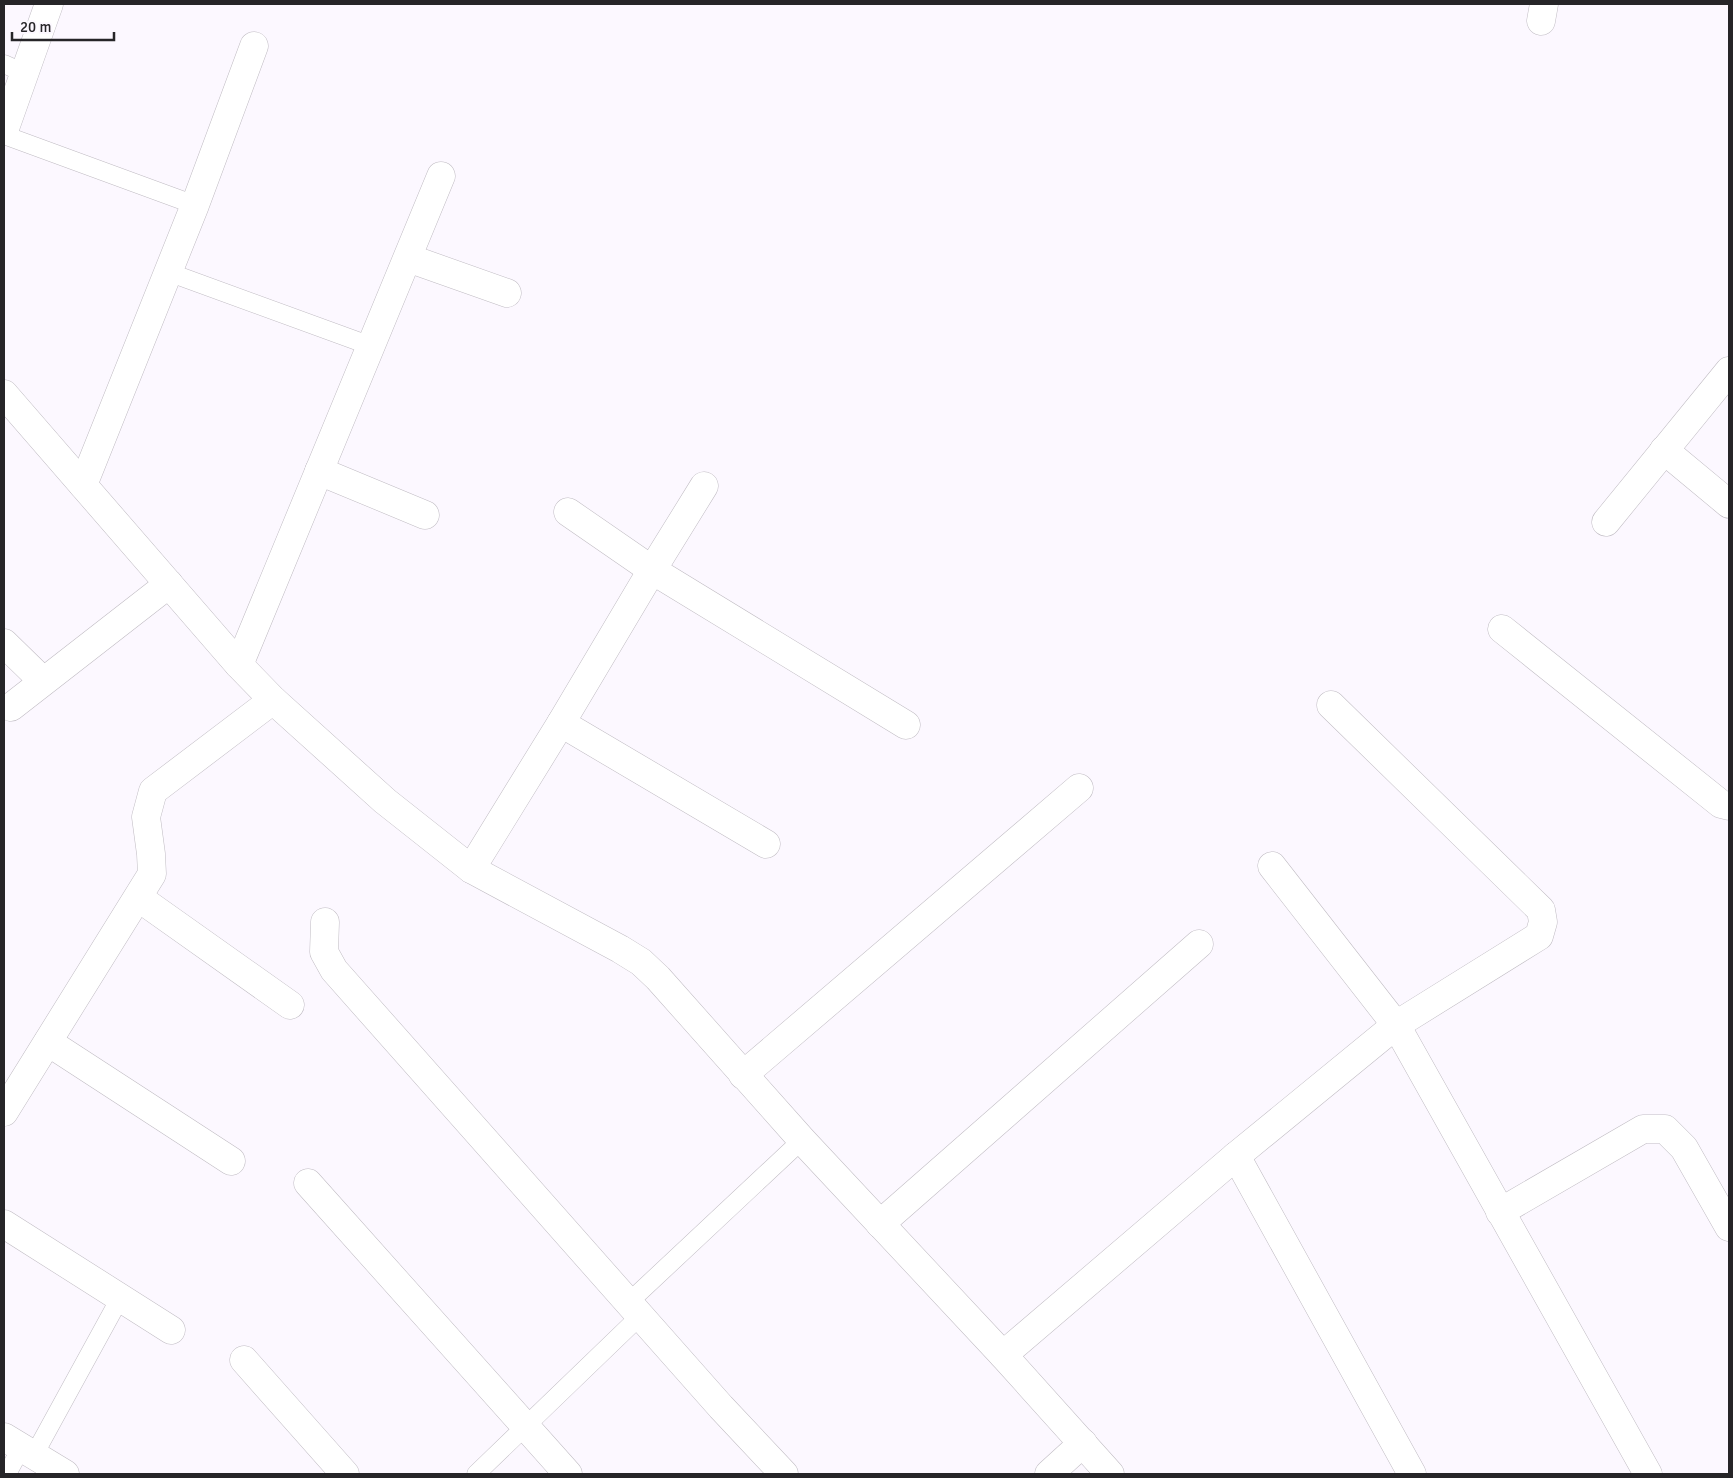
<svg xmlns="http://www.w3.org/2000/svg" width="1733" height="1478" viewBox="0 0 1733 1478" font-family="Signika,sans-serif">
<rect width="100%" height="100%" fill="#fcf8ff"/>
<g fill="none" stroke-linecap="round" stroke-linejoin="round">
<defs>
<g id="service">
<polyline points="4,64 24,73"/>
<polyline points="4,135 195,205"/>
<polyline points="168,272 371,346"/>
<polyline points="628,1303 802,1140"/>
<polyline points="34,1455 120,1298"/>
<polyline points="7,1474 21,1448"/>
<polyline points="476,1474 640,1316"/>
</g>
<g id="minor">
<polyline points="1541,21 1544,4"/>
<polyline points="4,131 49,4"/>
<polyline points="408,258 507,293"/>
<polyline points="4,394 239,665 273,700 385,801 471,869 620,949 641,962 658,978 802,1140 1003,1355 1110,1474"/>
<polyline points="1664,450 1729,504"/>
<polyline points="319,471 425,515"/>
<polyline points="83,485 195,205 254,46"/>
<polyline points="568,512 652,570 906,725"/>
<polyline points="1606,522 1729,371"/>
<polyline points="1502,629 1721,804 1729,806"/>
<polyline points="4,643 43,681"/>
<polyline points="239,665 441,176"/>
<polyline points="11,707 169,584"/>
<polyline points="561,723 766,844"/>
<polyline points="1272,866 1396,1025 1648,1474"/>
<polyline points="471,869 561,723 652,570 704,486"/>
<polyline points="139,898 290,1005"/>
<polyline points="325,922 324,952 334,970 721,1407 784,1474"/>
<polyline points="48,1042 231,1161"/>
<polyline points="743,1075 1079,788"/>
<polyline points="4,1112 152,874 151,854 146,817 153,791 273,700"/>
<polyline points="1236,1156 1412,1474"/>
<polyline points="308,1183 568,1474"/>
<polyline points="1500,1212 1643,1129 1665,1129 1684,1148 1729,1227"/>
<polyline points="4,1224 171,1330"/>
<polyline points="880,1224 1199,944"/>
<polyline points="1003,1355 1236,1156 1396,1025 1539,936 1543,922 1541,910 1331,705"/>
<polyline points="244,1360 345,1474"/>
<polyline points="4,1437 65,1474"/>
<polyline points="1049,1474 1083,1443"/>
</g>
</defs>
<use href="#service" stroke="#c0bcc3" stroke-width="19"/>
<use href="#minor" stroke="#c0bcc3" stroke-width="29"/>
<use href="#service" stroke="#fff" stroke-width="18"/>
<use href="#minor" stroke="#fff" stroke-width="28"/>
</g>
<rect width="1733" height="1478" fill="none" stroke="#262528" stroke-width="10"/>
<path d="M12 32v8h102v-8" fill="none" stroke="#262528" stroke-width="2.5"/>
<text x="20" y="32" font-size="15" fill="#262528" stroke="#fcf8ff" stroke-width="4" paint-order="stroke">20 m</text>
</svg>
